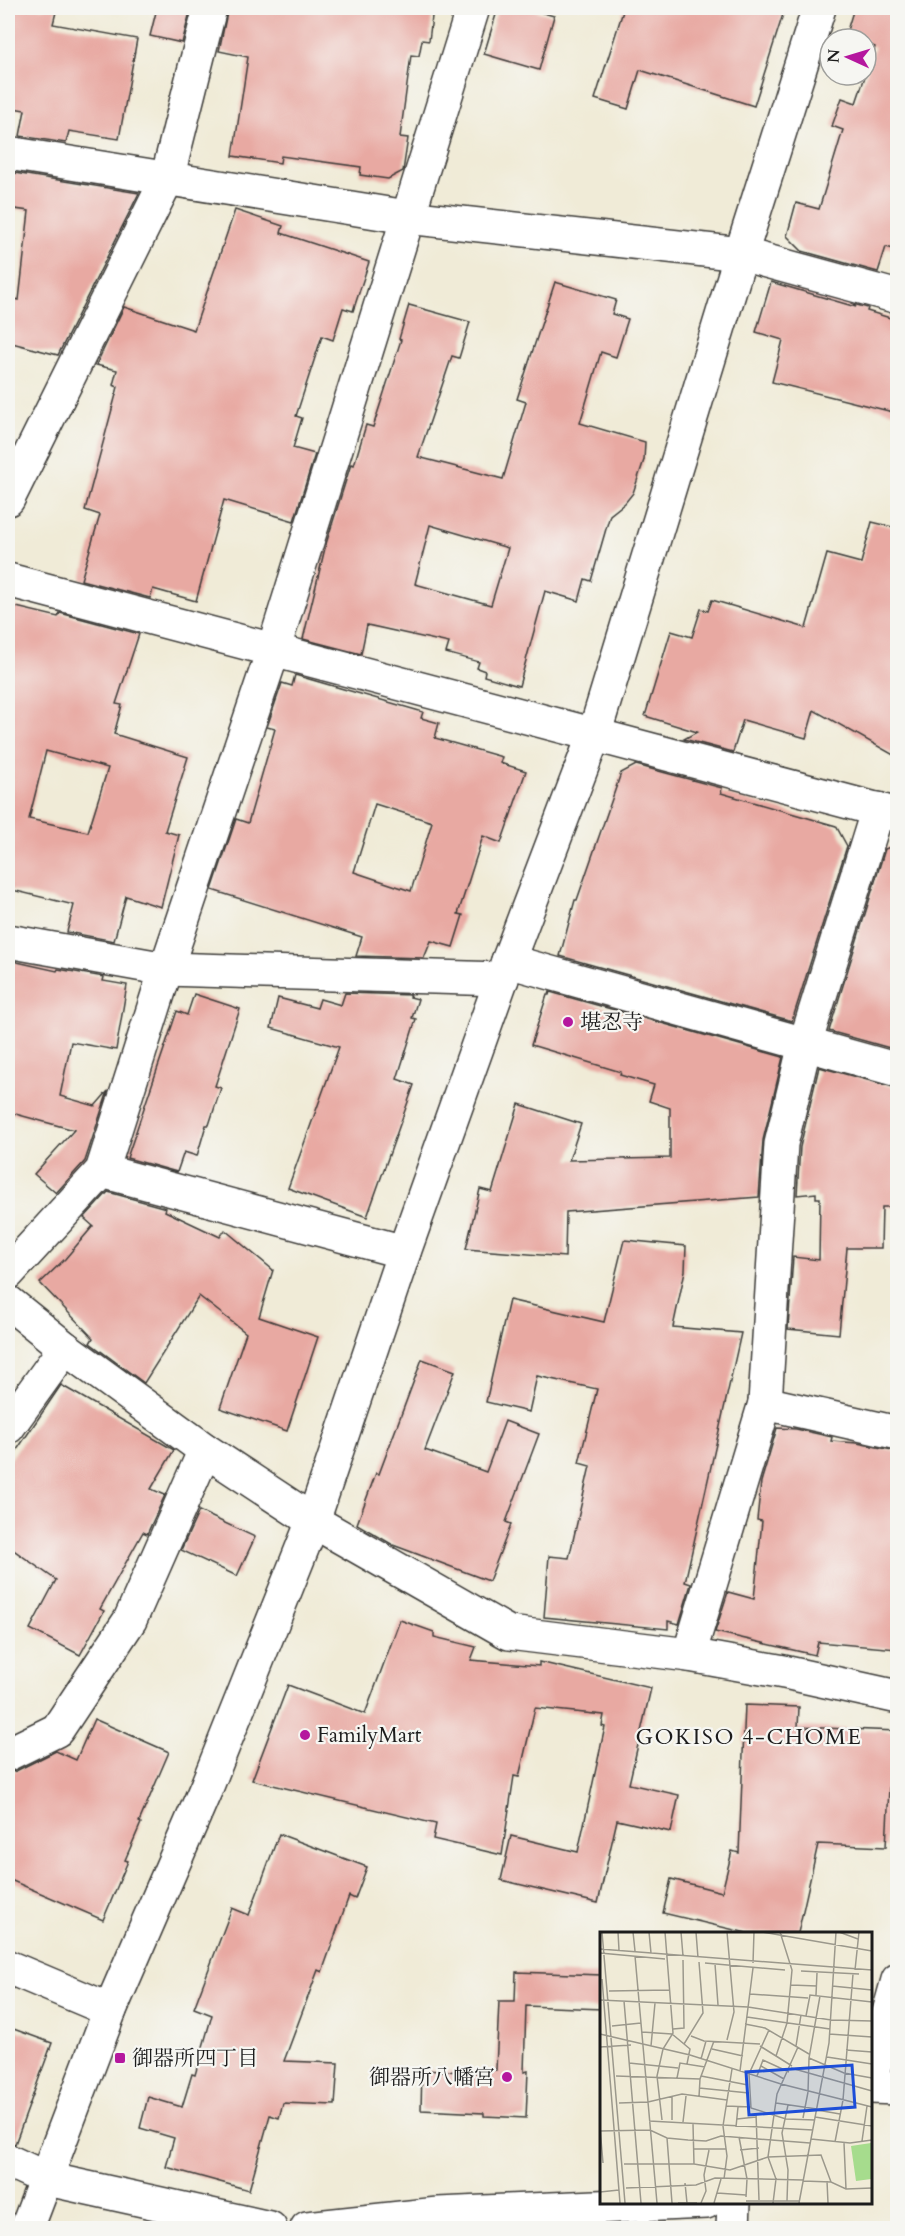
<svg xmlns="http://www.w3.org/2000/svg" width="905" height="2236" viewBox="0 0 905 2236" font-family="Cardo,'Noto Serif JP',serif">
<rect width="100%" height="100%" fill="#f6f6f2"/>
<filter id="ink" filterUnits="userSpaceOnUse"><feTurbulence type="fractalNoise" baseFrequency=".0167" numOctaves="2"/><feDisplacementMap in="SourceGraphic" scale="12" xChannelSelector="R" yChannelSelector="G"/><feConvolveMatrix kernelMatrix="1 2 1 2 8 2 1 2 1" color-interpolation-filters="sRGB"/></filter>
<filter id="wash" filterUnits="userSpaceOnUse"><feTurbulence type="fractalNoise" baseFrequency=".008" numOctaves="4" result="noise"/><feDisplacementMap in="SourceGraphic" scale="24" xChannelSelector="R" yChannelSelector="G"/><feGaussianBlur stdDeviation="1.35" result="paint"/><feColorMatrix in="noise" values="0 0 0 0 0 0 0 0 0 0 0 0 0 0 0 0 0 1.4 0 .05"/><feComposite in="paint" operator="in"/></filter>
<g filter="url(#wash)">
<rect width="100%" height="100%" fill="#f0ebd7"/>
<g id="blocks">
<g fill="#e8a9a2" fill-rule="evenodd">
<polygon points="8,8 57,8 53,24 137,39 119,139 69,131 66,143 20,136 25,110 8,107"/>
<polygon points="157,8 191,8 182,43 150,36"/>
<polygon points="228,8 433,8 429,41 422,40 419,56 411,55 400,137 408,138 403,171 388,179 360,175 361,167 281,156 280,163 233,156 248,57 219,51"/>
<polygon points="498,8 526,8 554,16 539,70 484,54"/>
<polygon points="624,8 785,8 754,106 640,70 628,109 595,99"/>
<polygon points="854,8 897,8 897,250 886,247 878,272 802,251 787,236 796,203 819,209 843,130 832,126 842,98 856,103 875,47 866,44 866,39 845,37"/>
<polygon points="8,172 139,193 58,355 8,342 8,297 19,300 29,211 8,208"/>
<polygon points="235,210 283,226 281,233 369,262 353,311 343,308 333,340 322,336 296,416 302,418 293,448 315,454 294,521 224,500 196,601 153,589 150,598 81,580 100,515 85,510 118,387 113,385 117,370 96,365 124,307 194,330"/>
<path d="M555,282L616,300L612,314L628,319L616,357L601,352L580,423L645,442L644,460L633,493L625,503L610,515L591,581L585,579L579,601L545,591L519,686L484,676L485,671L477,668L479,662L446,653L449,643L367,625L361,654L303,639L326,544L351,464L354,465L366,425L373,427L401,340L399,339L409,305L470,322L459,358L452,356L418,457L503,479L526,402L517,399ZM430,525L508,548L491,605L415,584Z"/>
<polygon points="771,282 856,307 853,304 868,308 867,311 897,320 897,413 772,382 783,340 756,332"/>
<polygon points="872,522 897,528 897,757 814,710 806,738 743,720 733,752 684,739 697,732 645,716 671,631 692,637 701,609 708,611 712,600 806,628 827,554 861,563"/>
<path d="M8,605L58,617L60,613L139,634L116,704L122,705L114,734L188,757L165,831L179,835L161,907L126,896L114,941L67,932L74,905L8,889ZM46,751L108,768L88,832L29,819Z"/>
<path d="M295,675L423,712L421,718L439,723L435,738L502,757L500,763L526,771L501,843L483,836L458,914L463,915L453,947L431,941L424,958L356,956L362,937L212,890L236,819L248,823L275,729L267,727L282,683L292,686ZM375,804L432,822L411,891L354,872Z"/>
<polygon points="636,765 722,788 721,793 836,826 847,846 792,1021 560,956 575,900 577,900 621,773"/>
<polygon points="897,844 897,1050 829,1031 885,849"/>
<polygon points="8,960 57,971 58,969 104,977 103,981 127,985 116,1050 71,1042 60,1096 95,1106 108,1091 85,1161 56,1193 34,1174 74,1130 8,1112"/>
<polygon points="550,992 783,1057 763,1140 759,1197 566,1212 565,1257 466,1249 480,1189 492,1192 519,1104 581,1124 569,1160 670,1158 670,1108 649,1101 654,1085 620,1075 621,1072 531,1045 547,995 549,995"/>
<polygon points="345,993 411,995 410,997 418,999 412,1018 416,1019 397,1079 414,1085 367,1217 288,1188 339,1047 271,1028 278,998 317,1008 320,999 341,1005"/>
<polygon points="194,994 240,1009 215,1086 221,1088 209,1125 206,1125 197,1156 184,1152 177,1172 127,1158 177,1011 187,1015"/>
<polygon points="819,1067 897,1088 897,1207 882,1207 881,1248 847,1248 839,1334 788,1329 793,1257 819,1260 820,1198 816,1198 816,1193 797,1195 800,1147"/>
<polygon points="108,1192 166,1208 165,1211 220,1237 225,1230 273,1270 259,1317 318,1337 287,1431 220,1408 246,1333 199,1296 144,1383 90,1343 93,1338 40,1283 65,1259 93,1226 84,1218"/>
<polygon points="624,1240 686,1246 685,1271 673,1327 741,1333 685,1582 691,1584 679,1624 668,1621 668,1629 544,1617 549,1556 569,1558 590,1466 579,1463 597,1389 537,1376 529,1412 486,1402 509,1300 604,1322"/>
<polygon points="422,1359 455,1371 425,1450 486,1472 505,1421 539,1434 506,1522 511,1524 489,1581 393,1545 357,1524 376,1473 379,1474"/>
<polygon points="61,1385 174,1450 151,1489 165,1495 147,1534 143,1532 100,1609 104,1611 80,1655 30,1629 56,1580 8,1546 8,1463"/>
<polygon points="777,1428 796,1429 832,1437 831,1441 857,1443 897,1451 897,1649 818,1642 815,1655 715,1632 728,1592 754,1599 762,1521 757,1520 761,1482"/>
<polygon points="199,1511 255,1537 237,1576 181,1550"/>
<polygon points="400,1620 434,1632 434,1637 476,1647 471,1660 539,1666 539,1662 651,1688 629,1784 679,1795 671,1832 617,1820 598,1903 501,1880 511,1836 578,1852 605,1727 602,1726 604,1715 535,1708 519,1777 514,1776 502,1855 433,1839 436,1824 252,1780 288,1685 365,1714"/>
<polygon points="745,1705 799,1707 798,1727 897,1731 897,1788 889,1788 886,1847 818,1844 798,1933 747,1933 663,1913 671,1879 722,1892 732,1851 739,1853"/>
<polygon points="94,1719 169,1752 139,1822 141,1823 125,1860 128,1861 103,1920 8,1879 8,1773 16,1771 56,1751 76,1760"/>
<polygon points="279,1834 367,1867 355,1899 349,1896 322,1972 318,1970 284,2061 338,2063 335,2105 283,2103 279,2118 270,2115 249,2190 166,2167 174,2138 140,2128 148,2097 182,2107 192,2074 195,2075 212,2015 194,2008 232,1908 249,1915"/>
<polygon points="516,1972 602,1975 602,2009 526,2006 524,2072 528,2071 526,2118 484,2116 484,2113 421,2110 422,2070 486,2073 486,2070 496,2070 499,2001 515,2001"/>
<polygon points="8,2027 52,2043 15,2144 8,2142"/>
</g>
</g>
</g>
<g filter="url(#ink)">
<use href="#blocks" fill-opacity="0" stroke="#3c3b38" stroke-width="1.5"/>
<g fill="none" stroke-linecap="round" stroke-linejoin="round">
<defs>
<g id="minor">
<polyline points="8,153 407,217 741,254 898,297"/>
<polyline points="8,499 167,179 210,8"/>
<polyline points="8,580 898,815"/>
<polyline points="8,941 166,969 502,979"/>
<polyline points="508,961 898,1070"/>
<polyline points="102,1171 404,1252"/>
<polyline points="8,1273 102,1171 166,969 273,651 473,8"/>
<polyline points="8,1302 65,1348 205,1450 313,1521 509,1633 689,1655 784,1672 898,1697"/>
<polyline points="765,1403 898,1433"/>
<polyline points="8,1427 65,1348"/>
<polyline points="689,1655 765,1403 781,1144 805,1044 878,809"/>
<polyline points="8,1754 57,1730 130,1620 205,1450"/>
<polyline points="8,1967 110,2010"/>
<polyline points="870,2081 898,1980"/>
<polyline points="870,2087 898,2088"/>
<polyline points="8,2161 47,2179 270,2228"/>
<polyline points="307,2228 438,2214 706,2202"/>
<polyline points="733,2228 734,2202"/>
</g>
<polyline id="tertiary" points="27,2228 110,2010 207,1786 313,1521 404,1252 508,961 594,735 741,254 819,8"/>
</defs>
<use href="#minor" stroke="#3c3b38" stroke-width="36"/>
<use href="#tertiary" stroke="#3c3b38" stroke-width="36"/>
<use href="#minor" stroke="#fff" stroke-width="33"/>
<use href="#tertiary" stroke="#fff" stroke-width="33"/>
</g>
</g>
<g fill="#b5179e" stroke="#f6f6f2" stroke-width="2">
<circle cx="568" cy="1022" r="6"/>
<circle cx="305" cy="1735" r="6"/>
<rect x="114" y="2052" width="12" height="12" rx="3"/>
<circle cx="507" cy="2077" r="6"/>
</g>
<g text-anchor="middle" dominant-baseline="central" stroke-width="4.5" stroke-linejoin="round" paint-order="stroke">
<g font-size="21" fill="#1c1c1c" stroke="#f6f6f2" text-anchor="start">
<text x="580" y="1022">堪忍寺</text>
<text x="317" y="1735">FamilyMart</text>
<text x="132" y="2058">御器所四丁目</text>
<text x="495" y="2077" text-anchor="end">御器所八幡宮</text>
</g>
<g font-size="22" letter-spacing="1.5" fill="#1c1c1c" stroke="#f6f6f2">
<text x="749" y="1737">GOKISO 4-CHOME</text>
</g>
</g>
<g transform="translate(600 1932)">
<rect width="272" height="272" fill="#f0ebd7"/>
<path d="M271,211V247L256,249L251,214Z" fill="#a6dc8d"/>
<path fill="none" stroke="#9b988c" stroke-width="1.5" d="M2,0L25,271M18,0L19,18M33,0L35,19M49,0L51,21M81,0L83,24M96,0L98,26M162,0L272,19M239,0L258,7M0,17L272,38M0,21L65,27M35,24L57,271M105,31L185,38M153,31L154,0M115,32L118,73M255,38L259,0M201,39L259,42M2,47L20,271M191,53L217,54M232,54L272,58M9,59L69,58M150,62L208,66M216,63L217,41M0,68L148,75L231,88L272,89M24,69L41,271M206,84L210,63L272,70M147,85L230,97M145,92L165,96L209,122M12,94L41,91M73,97L84,96L83,28M169,98L149,142L151,176L186,187L215,188M42,100L72,102L90,117L87,132M0,102L90,123L181,152L272,175M229,102L272,105M91,104L104,109L160,112M127,108L134,80L127,0M84,112L103,81L99,30M51,114L55,71M160,114L192,134M196,114L201,83M0,115L31,113M112,117L143,124M246,118L272,120M176,124L187,91L192,38L180,0M227,125L272,132M209,126L244,141L272,146M101,127L106,109M29,131L78,136M161,134L184,147M191,136L272,159M140,139L153,36M16,144L100,147M101,144L148,153M157,144L163,128L189,140M77,146L80,131L105,135M99,156L149,161M208,160L209,126L220,64M72,164V188M99,165L100,147L114,109M19,171L48,170L82,162L127,168M176,171L217,177M126,174L151,175M217,178L240,182M156,181L159,268M215,185L272,194M203,186L208,160M137,187L156,185M62,188L57,144L63,117L73,101L65,0M49,189L213,198M83,190L86,164M93,192L94,232M136,195L138,175M0,196L3,231M0,199L50,198L67,206L88,208L106,209L121,204L210,211M139,205L147,247M67,206L72,271M211,207L250,211L272,208M262,209L267,174M235,210L243,168L253,42M244,211L246,257M94,217H126M140,218L159,216M24,232H94L130,238L168,225L221,223L231,250M124,247L127,224L123,194L132,137M203,249L231,250L246,257L272,256M227,249L228,271M85,251L87,271M26,256L96,253L115,246L203,248M0,260L19,258M117,261L146,263M146,265L147,247M146,269H199M187,269L188,238L182,201L188,173M78,271H97M101,271L106,259L104,243L109,218M114,271L121,247M173,271L176,247L168,225L177,162L198,115M199,271L229,111L236,0"/>
<path fill="#1d4ed8" fill-opacity="0.15" stroke="#1d4ed8" stroke-width="3" d="M252,133L255,175L149,183L146,140Z"/>
<rect width="272" height="272" fill="none" stroke="#1c1c1c" stroke-width="3"/>
</g>
<rect width="905" height="2236" fill="none" stroke="#f6f6f2" stroke-width="30"/>
<g transform="translate(848 57) rotate(274)"><circle r="28" fill="#f6f6f2" stroke="#9f9f9c" stroke-width="1.5"/>
<path d="M0-4.5L10 22L0 15L-10 22Z" fill="#b5179e"/>
<text y="-9" font-size="16" font-weight="bold" text-anchor="middle" fill="#1c1c1c">N</text>
</g>
</svg>
